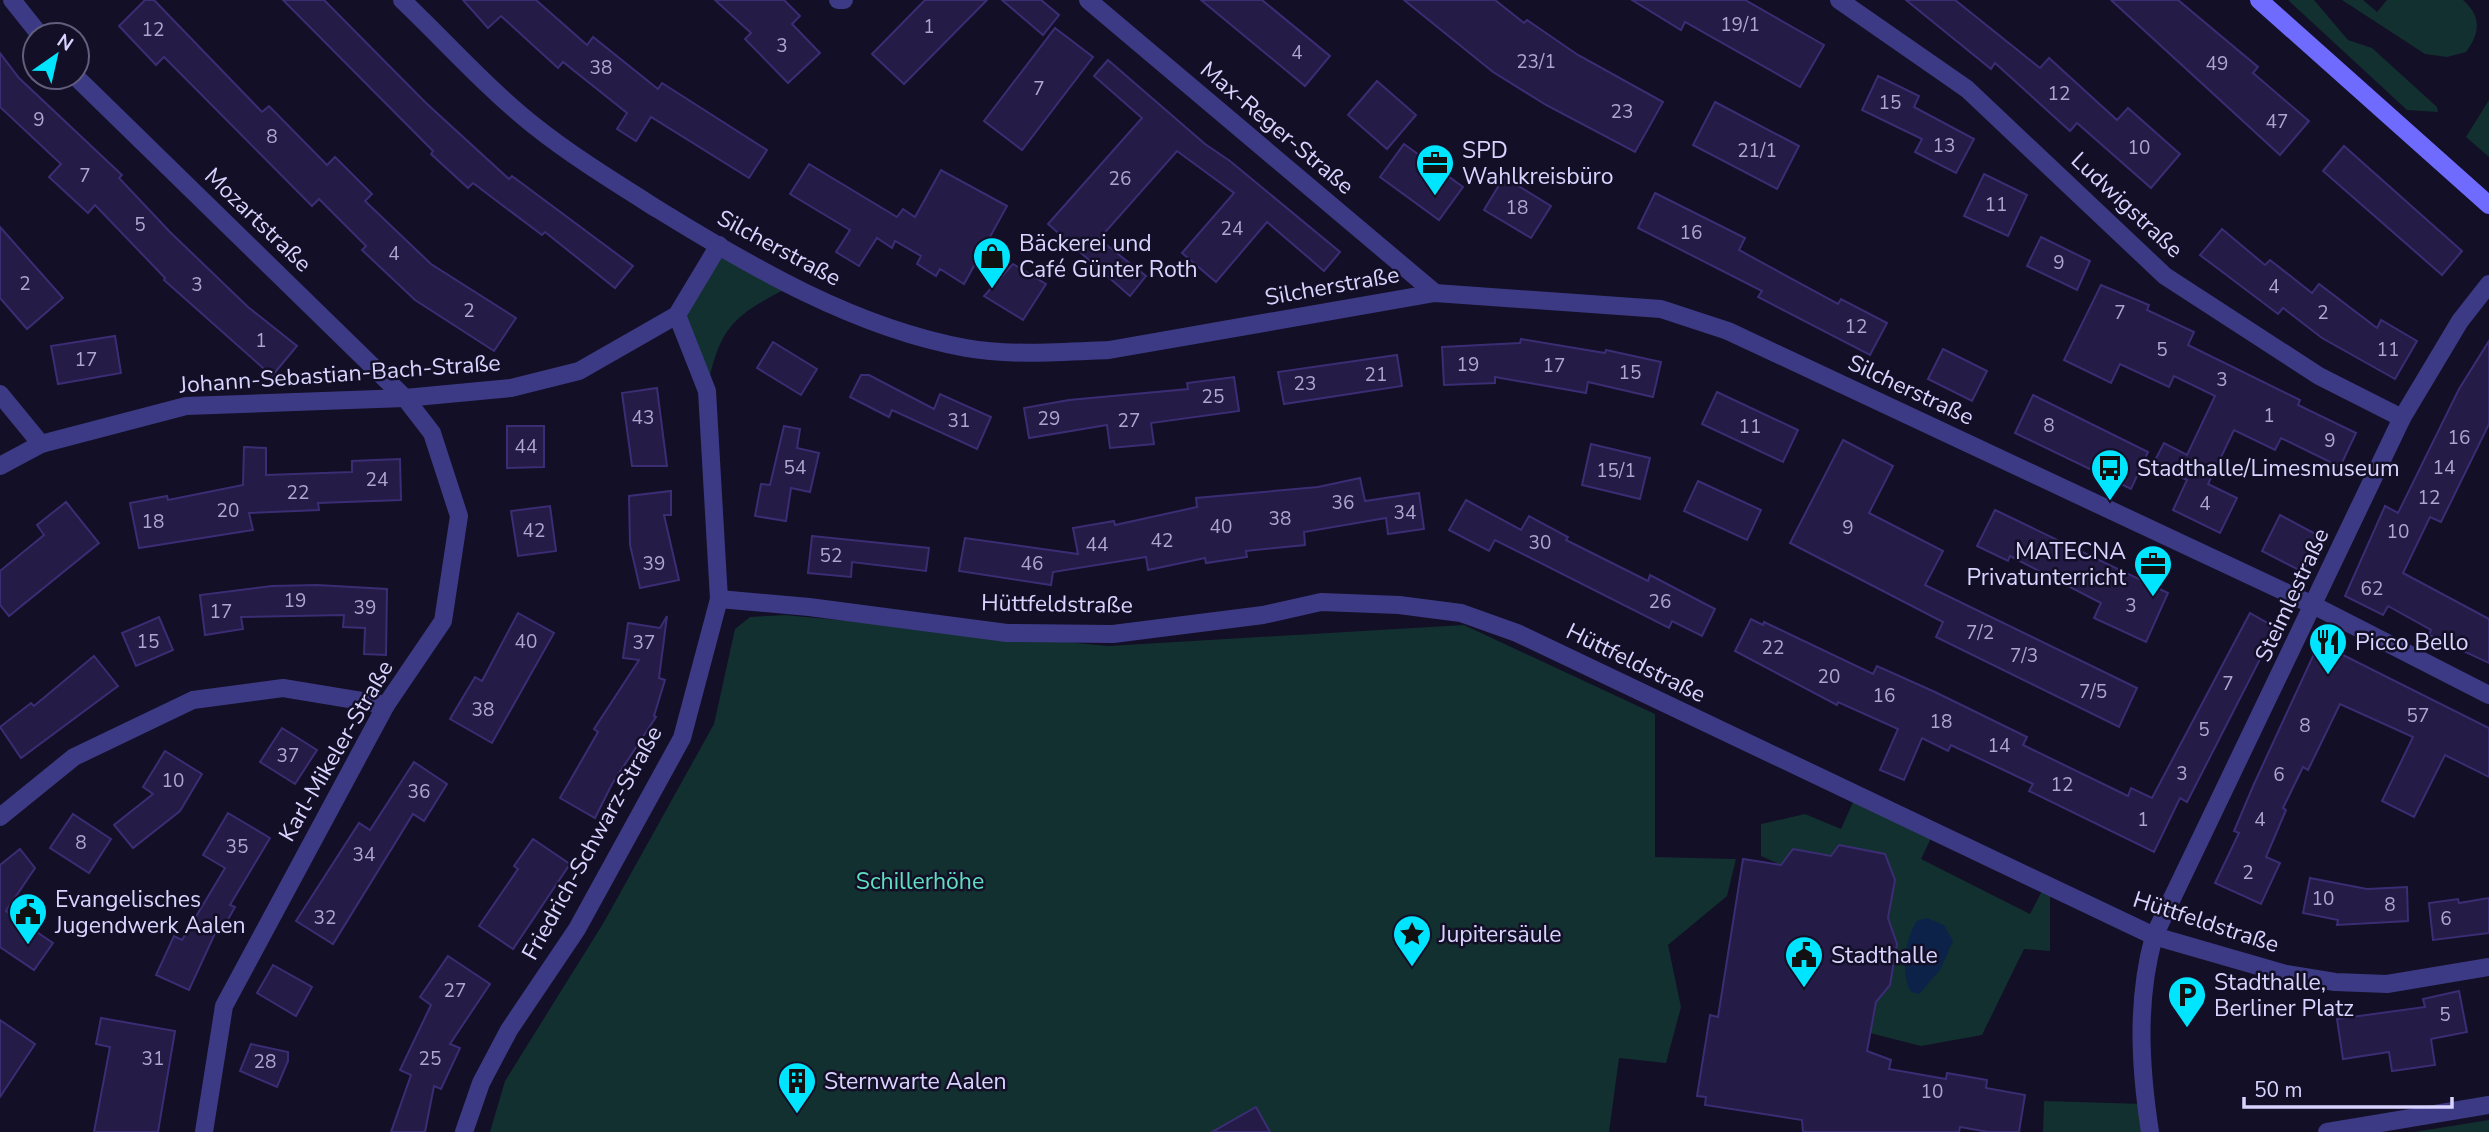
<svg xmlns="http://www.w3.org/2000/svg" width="2489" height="1132" viewBox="0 0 2489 1132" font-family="'Nunito Sans',sans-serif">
<rect width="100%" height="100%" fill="#130f26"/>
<g fill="#12302f">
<polygon points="2288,0 2314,0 2348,40 2372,48 2437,107 2438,112 2407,110"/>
<path d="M2342,0H2363L2377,12L2387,0H2463C2481,16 2481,32 2466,52L2447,57L2425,54Z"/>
<polygon points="2489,100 2489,157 2466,137"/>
<path d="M719,254L793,285C735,315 719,325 707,391L684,315Z"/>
<polygon points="785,615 1108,646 1464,625 1655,714 1655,857 1736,859 1727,896 1668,945 1681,1007 1666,1063 1619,1058 1609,1132 490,1132 505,1081 604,922 714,724 735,629 750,617"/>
<polygon points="1854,800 1932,836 1921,859 2030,914 2042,891 2050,895 2050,951 2024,949 1982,1035 1921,1046 1870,1033 1895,880 1885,854 1840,845 1831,856 1793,849 1781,865 1761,856 1761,824 1805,814 1841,829"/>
<polygon points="2044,1101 2143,1104 2146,1132 2043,1132"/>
<polygon points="2489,1120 2489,1132 2414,1132"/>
</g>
<path fill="#0c2248" d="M1927,918L1944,925L1953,941L1940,970L1919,994L1911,992C1900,974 1905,937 1917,921Z"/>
<g fill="#241b47" stroke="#3b2d73" stroke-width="2">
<polygon points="145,0 154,0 262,112 269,106 327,165 335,157 372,194 365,201 431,264 516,318 494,351 415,300 362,250 366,246 319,199 312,206 164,57 156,65 119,26"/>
<polygon points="283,0 324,0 426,103 509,179 512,176 633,266 615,288 545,232 542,235 473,183 468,188 431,154 433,151"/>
<polygon points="463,0 536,0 587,45 593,37 658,89 662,83 767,150 749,178 651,117 636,141 617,129 627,113 563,62 558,68 501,16 488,28"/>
<polygon points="715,0 784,0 800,16 792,24 820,53 788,83 745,39 751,33"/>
<polygon points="925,0 987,0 904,84 872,54"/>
<polygon points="1002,0 1041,0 1059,15 1043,35"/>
<polygon points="1201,0 1262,0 1330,56 1305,86"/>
<polygon points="1404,0 1495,0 1524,23 1527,20 1578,55 1663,102 1635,152 1546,105 1493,72"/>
<polygon points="1632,0 1745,0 1824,45 1800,87 1685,22 1681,30"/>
<polygon points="1906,0 1955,0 2040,68 2049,58 2117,120 2128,108 2180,154 2151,188 2077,123 2070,131 1995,63 1991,69"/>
<polygon points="2111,0 2178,0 2258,67 2253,73 2309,121 2280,155"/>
<polygon points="1055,28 1093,57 1022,150 984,121"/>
<polygon points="0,53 19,78 122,175 119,178 170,232 248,307 297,346 272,376 164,280 165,278 95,205 88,213 49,177 61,164 0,107"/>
<polygon points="1108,60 1205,144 1230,161 1340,252 1324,271 1267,222 1216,282 1182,253 1234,193 1177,151 1099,239 1146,276 1130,296 1048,224 1142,118 1094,76"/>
<polygon points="1878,76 1919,96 1914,107 1974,139 1956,173 1915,152 1922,139 1862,110"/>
<polygon points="1377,81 1416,115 1387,149 1348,115"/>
<polygon points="1715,102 1799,146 1777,189 1693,145"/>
<polygon points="1404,144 1463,187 1439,220 1380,177"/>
<polygon points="2344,146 2462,251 2442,275 2323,171"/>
<polygon points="809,164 897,217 903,209 915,217 941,170 1007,206 964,284 940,269 936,276 917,264 921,256 895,241 892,248 877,238 859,266 836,252 850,230 790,194"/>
<polygon points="1984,174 2027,195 2008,236 1964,216"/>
<polygon points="1504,177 1551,206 1531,238 1484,210"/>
<polygon points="1655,193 1745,238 1739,250 1838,304 1841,299 1887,323 1870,355 1758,297 1762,291 1638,228"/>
<polygon points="0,227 63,298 27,329 0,298"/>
<polygon points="2222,229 2265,265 2270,260 2312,293 2319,284 2377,328 2381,320 2417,341 2395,379 2322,338 2283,308 2278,314 2200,255"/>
<polygon points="2041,237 2090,261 2077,290 2027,266"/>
<polygon points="1013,264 1046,284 1023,320 984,296"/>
<polygon points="2101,285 2149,305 2147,310 2194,332 2188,345 2300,400 2298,405 2356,433 2340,467 2281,438 2275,450 2234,430 2208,484 2237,498 2220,533 2173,510 2187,480 2153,464 2164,443 2187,455 2215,396 2174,376 2169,387 2120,364 2111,383 2064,360"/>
<polygon points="115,336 121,373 58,384 51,346"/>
<polygon points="1521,339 1605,353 1606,350 1661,362 1653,397 1588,382 1586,393 1495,377 1495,383 1444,385 1442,347 1520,343"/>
<polygon points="2489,341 2489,424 2441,522 2430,517 2403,573 2489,619 2489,663 2429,635 2431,630 2388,606 2383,615 2345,596 2385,506 2398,513 2459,389"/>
<polygon points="773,342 817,369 801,395 757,368"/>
<polygon points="1943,349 1987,371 1972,401 1928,379"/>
<polygon points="1397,355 1402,386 1284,404 1278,372"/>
<polygon points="861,375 869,375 934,409 940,394 991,417 977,449 892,410 889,417 850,397"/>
<polygon points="1234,377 1239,411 1151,423 1154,444 1110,448 1107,425 1029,438 1024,408 1069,400 1188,389 1187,383"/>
<polygon points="657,388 667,466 632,466 622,393"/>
<polygon points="1717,392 1798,430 1783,462 1702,424"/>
<polygon points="2033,395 2148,452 2131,489 2015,433"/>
<polygon points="507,426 544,426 544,467 507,468"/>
<polygon points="784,426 800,429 797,448 819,453 810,492 791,488 786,521 755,516 761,484 770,485"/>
<polygon points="1843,440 1893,466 1869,513 1943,551 1925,585 2137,688 2119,727 1936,637 1943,622 1790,543"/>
<polygon points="1591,444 1650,458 1640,499 1582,485"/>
<polygon points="244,447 266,448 266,475 352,472 352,461 400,459 401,500 318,503 319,510 249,513 253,530 139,548 130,503 167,496 168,500 243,485"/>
<polygon points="1360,478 1365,501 1419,493 1424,529 1388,534 1386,518 1304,532 1305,545 1246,551 1247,557 1206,563 1205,558 1148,570 1146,557 1053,572 1051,585 959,571 965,538 1078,554 1073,528 1114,521 1115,525 1197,507 1196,498 1318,487"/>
<polygon points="1698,481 1761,510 1747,540 1684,511"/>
<polygon points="671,491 671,515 664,515 679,580 640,588 630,545 629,496"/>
<polygon points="1466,500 1521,530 1529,516 1568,537 1566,540 1648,581 1650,575 1715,609 1702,636 1672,621 1669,628 1495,540 1489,551 1449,530"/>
<polygon points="66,502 99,543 9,616 0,605 0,571 44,535 37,525"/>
<polygon points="550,506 556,551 518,556 511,511"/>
<polygon points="1995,510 2168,593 2146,642 2094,618 2101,603 2010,556 2008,561 1977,546"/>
<polygon points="2280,515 2321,537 2303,572 2262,551"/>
<polygon points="812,536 929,548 926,571 852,562 851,577 808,573"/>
<polygon points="317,585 387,589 386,655 364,654 365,628 343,627 344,615 241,617 243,629 205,635 200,595 272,586"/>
<polygon points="518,613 554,633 492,743 450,719 475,677 482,681"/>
<polygon points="2250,613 2276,628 2187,802 2180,798 2154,852 2029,791 2033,784 1951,745 1948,751 1922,738 1904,780 1880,770 1898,729 1838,702 1837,705 1735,651 1751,619 1763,625 1764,622 1873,674 1877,666 1935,692 2027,737 2023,745 2128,796 2131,788 2152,798"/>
<polygon points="667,616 659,678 665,680 654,716 656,717 612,784 595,818 560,798 598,732 594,729 639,660 623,658 628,623 660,628"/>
<polygon points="159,617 173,650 136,666 122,633"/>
<polygon points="2319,643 2489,728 2489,777 2445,755 2414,817 2382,801 2413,737 2340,704 2308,770 2303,767 2283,808 2286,810 2266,857 2280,863 2261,904 2215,883 2239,833 2234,831 2254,784"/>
<polygon points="94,656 118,686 21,758 0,727 31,703 34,706"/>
<polygon points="282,728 317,750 295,784 260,762"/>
<polygon points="165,751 202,774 180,811 133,848 114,825 153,794 143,787"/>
<polygon points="414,762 447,784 424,821 413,814 333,944 296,921 359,823 370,830"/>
<polygon points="228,813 270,838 230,905 235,907 221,932 217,929 189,990 156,975 174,936 182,940 225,868 203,855"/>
<polygon points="73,814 111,839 89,873 50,848"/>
<polygon points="533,839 570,864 513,949 479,926 518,869 514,866"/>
<polygon points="1839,845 1885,854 1895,880 1888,918 1897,944 1890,985 1876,1002 1867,1051 1891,1060 1889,1069 1946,1079 1947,1073 1987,1080 1986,1088 2025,1095 2019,1132 1988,1132 1960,1127 1959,1132 1803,1132 1802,1120 1705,1105 1706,1097 1697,1096 1710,1015 1718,1017 1743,859 1781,865 1793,849 1831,856"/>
<polygon points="20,849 35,868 6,911 53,943 34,970 0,947 0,865"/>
<polygon points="2310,878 2367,889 2407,887 2408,921 2337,925 2338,920 2303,913"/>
<polygon points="2489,898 2489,933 2433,940 2429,903 2458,899 2459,903"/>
<polygon points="448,956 490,984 450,1044 460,1048 441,1089 434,1086 425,1132 391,1132 411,1075 400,1070 431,1005 420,997"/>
<polygon points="273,965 312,987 296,1016 257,993"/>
<polygon points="2459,991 2467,1032 2431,1039 2435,1065 2392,1071 2389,1052 2343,1059 2337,1019 2425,1007 2423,999"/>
<polygon points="101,1018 175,1031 158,1132 94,1132 110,1047 96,1044"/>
<polygon points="0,1020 35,1044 0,1097"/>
<polygon points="251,1044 288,1052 288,1061 277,1087 240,1071"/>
<polygon points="1256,1107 1270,1132 1212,1132"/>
</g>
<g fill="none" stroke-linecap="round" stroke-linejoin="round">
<g stroke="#3d3a85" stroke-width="18">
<polyline points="12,0 40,35"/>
<path d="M402,0C445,41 486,87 532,124C572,156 616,183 659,210C753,268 856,328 966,348C1011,356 1063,352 1109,350L1435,293L1661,309L1728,331L2315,606L2489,695"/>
<polyline points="838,0 844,0"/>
<polyline points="1088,0 1435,293"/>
<polyline points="1839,0 1967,89 2165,276 2319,376 2402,418"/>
<polyline points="76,77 405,398 432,433 459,516 443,621 386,705 224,1006 204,1132"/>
<polyline points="0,394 41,444"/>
<polyline points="0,466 41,444 186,406 405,398 511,388 579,371 677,315"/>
<polyline points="719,599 809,607 1007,633 1113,634 1263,615 1321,602 1399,605 1461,613 1517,633 2154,936 2286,974 2335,982 2387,984 2489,967"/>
<polyline points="0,817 74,757 193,700 283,688 386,705"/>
<polyline points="464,1132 481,1083 509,1030 577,929 682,738 719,599 707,391 677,315 719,245"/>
<path d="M2150,1132C2140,1066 2136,1001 2154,936L2402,418L2460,321L2489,284"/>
<polyline points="2327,1132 2489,1105"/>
</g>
<polyline stroke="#6f6bff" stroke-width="18" points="2259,0 2489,205"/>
</g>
<defs>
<symbol id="office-pin" viewBox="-11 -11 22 30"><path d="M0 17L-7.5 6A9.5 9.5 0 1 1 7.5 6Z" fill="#00e5ff" stroke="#130f26"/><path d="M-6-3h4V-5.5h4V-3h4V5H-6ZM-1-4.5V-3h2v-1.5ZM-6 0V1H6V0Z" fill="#111"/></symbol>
<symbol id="shop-pin" viewBox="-11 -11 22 30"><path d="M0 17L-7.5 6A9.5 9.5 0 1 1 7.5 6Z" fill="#00e5ff" stroke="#130f26"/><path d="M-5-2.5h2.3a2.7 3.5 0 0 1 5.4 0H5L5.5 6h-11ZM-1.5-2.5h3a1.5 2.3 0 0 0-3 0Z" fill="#111"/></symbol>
<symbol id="bus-pin" viewBox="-11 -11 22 30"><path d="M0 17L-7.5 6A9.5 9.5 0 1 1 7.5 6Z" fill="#00e5ff" stroke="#130f26"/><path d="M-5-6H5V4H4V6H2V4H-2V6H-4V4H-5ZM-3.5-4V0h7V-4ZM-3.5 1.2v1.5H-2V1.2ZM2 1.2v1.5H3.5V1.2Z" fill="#111"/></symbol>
<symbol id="restaurant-pin" viewBox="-11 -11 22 30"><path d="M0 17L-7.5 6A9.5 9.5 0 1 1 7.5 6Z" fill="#00e5ff" stroke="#130f26"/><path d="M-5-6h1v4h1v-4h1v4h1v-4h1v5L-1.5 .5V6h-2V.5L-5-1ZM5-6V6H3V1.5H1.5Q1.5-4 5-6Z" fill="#111"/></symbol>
<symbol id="civic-pin" viewBox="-11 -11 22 30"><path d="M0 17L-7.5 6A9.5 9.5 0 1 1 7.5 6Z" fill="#00e5ff" stroke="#130f26"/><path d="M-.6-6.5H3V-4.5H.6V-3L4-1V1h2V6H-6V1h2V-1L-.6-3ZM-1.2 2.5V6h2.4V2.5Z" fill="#111"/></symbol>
<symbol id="sight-pin" viewBox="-11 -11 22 30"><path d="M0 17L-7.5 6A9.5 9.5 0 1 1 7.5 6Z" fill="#00e5ff" stroke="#130f26"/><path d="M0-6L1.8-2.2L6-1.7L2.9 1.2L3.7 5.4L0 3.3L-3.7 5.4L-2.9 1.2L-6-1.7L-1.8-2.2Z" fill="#111"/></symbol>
<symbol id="parking-pin" viewBox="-11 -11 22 30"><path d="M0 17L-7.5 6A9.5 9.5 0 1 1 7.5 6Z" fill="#00e5ff" stroke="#130f26"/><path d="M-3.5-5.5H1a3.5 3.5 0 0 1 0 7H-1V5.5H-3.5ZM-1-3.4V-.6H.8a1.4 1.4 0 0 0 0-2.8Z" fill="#111"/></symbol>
<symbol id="building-pin" viewBox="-11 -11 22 30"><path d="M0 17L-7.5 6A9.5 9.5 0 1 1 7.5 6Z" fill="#00e5ff" stroke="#130f26"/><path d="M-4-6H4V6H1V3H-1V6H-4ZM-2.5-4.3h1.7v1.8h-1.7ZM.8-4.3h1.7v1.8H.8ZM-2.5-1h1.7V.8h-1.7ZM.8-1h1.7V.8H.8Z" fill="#111"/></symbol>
</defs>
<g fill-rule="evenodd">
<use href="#office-pin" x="1413" y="141" width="44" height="60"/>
<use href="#shop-pin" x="970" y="234" width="44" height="60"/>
<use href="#bus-pin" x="2088" y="446" width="44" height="60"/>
<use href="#office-pin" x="2131" y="542" width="44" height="60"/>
<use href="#restaurant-pin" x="2306" y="620" width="44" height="60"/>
<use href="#civic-pin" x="6" y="890" width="44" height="60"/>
<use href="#sight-pin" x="1390" y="912" width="44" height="60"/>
<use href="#civic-pin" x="1782" y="933" width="44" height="60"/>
<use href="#parking-pin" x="2165" y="973" width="44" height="60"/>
<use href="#building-pin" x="775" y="1059" width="44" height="60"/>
</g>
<g text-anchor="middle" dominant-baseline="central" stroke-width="5" stroke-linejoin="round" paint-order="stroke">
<g font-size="19" fill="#aca6d1">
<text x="1740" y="25">19/1</text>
<text x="929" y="27">1</text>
<text x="153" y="30">12</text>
<text x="782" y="46">3</text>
<text x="1297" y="53">4</text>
<text x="1536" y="62">23/1</text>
<text x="2217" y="64">49</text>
<text x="601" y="68">38</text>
<text x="1039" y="89">7</text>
<text x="2059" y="94">12</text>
<text x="1890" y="103">15</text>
<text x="1622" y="112">23</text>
<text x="39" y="120">9</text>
<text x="2277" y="122">47</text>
<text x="272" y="137">8</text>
<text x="1944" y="146">13</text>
<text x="2139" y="148">10</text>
<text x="1757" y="151">21/1</text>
<text x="85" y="176">7</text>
<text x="1120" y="179">26</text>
<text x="1996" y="205">11</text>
<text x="1517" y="208">18</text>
<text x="140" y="225">5</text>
<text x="1232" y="229">24</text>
<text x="1691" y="233">16</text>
<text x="394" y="254">4</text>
<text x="2059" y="263">9</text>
<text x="25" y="284">2</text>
<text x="197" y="285">3</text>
<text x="2274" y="287">4</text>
<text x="469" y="311">2</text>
<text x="2120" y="313">7</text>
<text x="2323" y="313">2</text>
<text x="1856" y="327">12</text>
<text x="261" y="341">1</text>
<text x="2162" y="350">5</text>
<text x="2388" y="350">11</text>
<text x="86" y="360">17</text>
<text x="1468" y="365">19</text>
<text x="1554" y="366">17</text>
<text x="1630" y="373">15</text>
<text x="1376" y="375">21</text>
<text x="2222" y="380">3</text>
<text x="1305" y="384">23</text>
<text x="1213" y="397">25</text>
<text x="2269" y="416">1</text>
<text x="643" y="418">43</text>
<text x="1049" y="419">29</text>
<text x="959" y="421">31</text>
<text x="1129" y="421">27</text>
<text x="2049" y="426">8</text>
<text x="1750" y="427">11</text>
<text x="2459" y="438">16</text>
<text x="2330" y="441">9</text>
<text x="526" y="447">44</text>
<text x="795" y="468">54</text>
<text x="2444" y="468">14</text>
<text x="1616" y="471">15/1</text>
<text x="377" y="480">24</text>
<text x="298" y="493">22</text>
<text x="2429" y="498">12</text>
<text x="1343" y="503">36</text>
<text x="2205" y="504">4</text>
<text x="228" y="511">20</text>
<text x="1405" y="513">34</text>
<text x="1280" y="519">38</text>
<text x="153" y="522">18</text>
<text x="1221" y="527">40</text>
<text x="1848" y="528">9</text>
<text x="534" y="531">42</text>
<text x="2398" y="532">10</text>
<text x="1162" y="541">42</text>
<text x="1540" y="543">30</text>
<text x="1097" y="545">44</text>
<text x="831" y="556">52</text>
<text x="654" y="564">39</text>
<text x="1032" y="564">46</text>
<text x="2372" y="589">62</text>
<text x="295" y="601">19</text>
<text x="1660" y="602">26</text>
<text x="2131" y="606">3</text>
<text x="365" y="608">39</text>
<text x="221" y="612">17</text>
<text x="1980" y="633">7/2</text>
<text x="148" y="642">15</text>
<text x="526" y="642">40</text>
<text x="644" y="643">37</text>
<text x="1773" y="648">22</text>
<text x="2024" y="656">7/3</text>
<text x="1829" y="677">20</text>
<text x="2228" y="684">7</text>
<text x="2093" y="692">7/5</text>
<text x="1884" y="696">16</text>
<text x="483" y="710">38</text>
<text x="2418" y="716">57</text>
<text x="1941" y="722">18</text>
<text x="2305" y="726">8</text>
<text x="2204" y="730">5</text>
<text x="1999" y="746">14</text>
<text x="288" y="756">37</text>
<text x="2182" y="774">3</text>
<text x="2279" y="775">6</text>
<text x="173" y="781">10</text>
<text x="2062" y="785">12</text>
<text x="419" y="792">36</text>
<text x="2143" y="820">1</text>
<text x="2260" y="820">4</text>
<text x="81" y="843">8</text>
<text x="237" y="847">35</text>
<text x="364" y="855">34</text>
<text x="2248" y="873">2</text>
<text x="2323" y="899">10</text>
<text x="2390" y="905">8</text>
<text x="325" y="918">32</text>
<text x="2446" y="919">6</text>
<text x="455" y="991">27</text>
<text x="2445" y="1015">5</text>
<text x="153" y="1059">31</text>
<text x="430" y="1059">25</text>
<text x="265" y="1062">28</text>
<text x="1932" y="1092">10</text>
</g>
<g font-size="23" fill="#d9d4ff" stroke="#130f26">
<text transform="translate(1277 128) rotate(40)">Max-Reger-Straße</text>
<text transform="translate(2127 205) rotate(43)">Ludwigstraße</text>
<text transform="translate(258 220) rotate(44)">Mozartstraße</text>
<text transform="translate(779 248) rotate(28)">Silcherstraße</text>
<text transform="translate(1332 286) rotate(-10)">Silcherstraße</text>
<text transform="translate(340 374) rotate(-4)">Johann-Sebastian-Bach-Straße</text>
<text transform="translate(1911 390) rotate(25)">Silcherstraße</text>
<text transform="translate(2292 595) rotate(-65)">Steimlestraße</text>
<text transform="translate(1057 604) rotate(1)">Hüttfeldstraße</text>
<text transform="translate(1636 663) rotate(26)">Hüttfeldstraße</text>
<text transform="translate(336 751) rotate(-60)">Karl-Mikeler-Straße</text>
<text transform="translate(592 843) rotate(-61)">Friedrich-Schwarz-Straße</text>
<text transform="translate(2206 922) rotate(18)">Hüttfeldstraße</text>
</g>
<g font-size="23" fill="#d9d4ff" stroke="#130f26" text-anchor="start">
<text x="1462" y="150">SPD<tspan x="1462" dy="26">Wahlkreisbüro</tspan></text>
<text x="1019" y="243">Bäckerei und<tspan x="1019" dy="26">Café Günter Roth</tspan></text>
<text x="2137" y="468">Stadthalle/Limesmuseum</text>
<text x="2126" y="551" text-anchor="end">MATECNA<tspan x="2126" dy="26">Privatunterricht</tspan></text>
<text x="2355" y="642">Picco Bello</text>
<text x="55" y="899">Evangelisches<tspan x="55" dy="26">Jugendwerk Aalen</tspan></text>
<text x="1439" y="934">Jupitersäule</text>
<text x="1831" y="955">Stadthalle</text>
<text x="2214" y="982">Stadthalle,<tspan x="2214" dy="26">Berliner Platz</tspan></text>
<text x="824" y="1081">Sternwarte Aalen</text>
</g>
<g font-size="23" fill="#5fe0c0" stroke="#130f26">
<text x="920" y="881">Schillerhöhe</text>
</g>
</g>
<g transform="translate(56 56) rotate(34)"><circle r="33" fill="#130f26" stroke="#625e7d" stroke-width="2"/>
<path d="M0-5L12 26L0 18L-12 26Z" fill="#00e5ff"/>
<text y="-10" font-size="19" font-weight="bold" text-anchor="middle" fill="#d9d4ff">N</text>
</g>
<path d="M2244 1097v10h208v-10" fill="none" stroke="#d9d4ff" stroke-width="3.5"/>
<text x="2254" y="1097" font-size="21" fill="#d9d4ff" stroke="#130f26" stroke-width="5" paint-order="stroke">50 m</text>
</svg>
